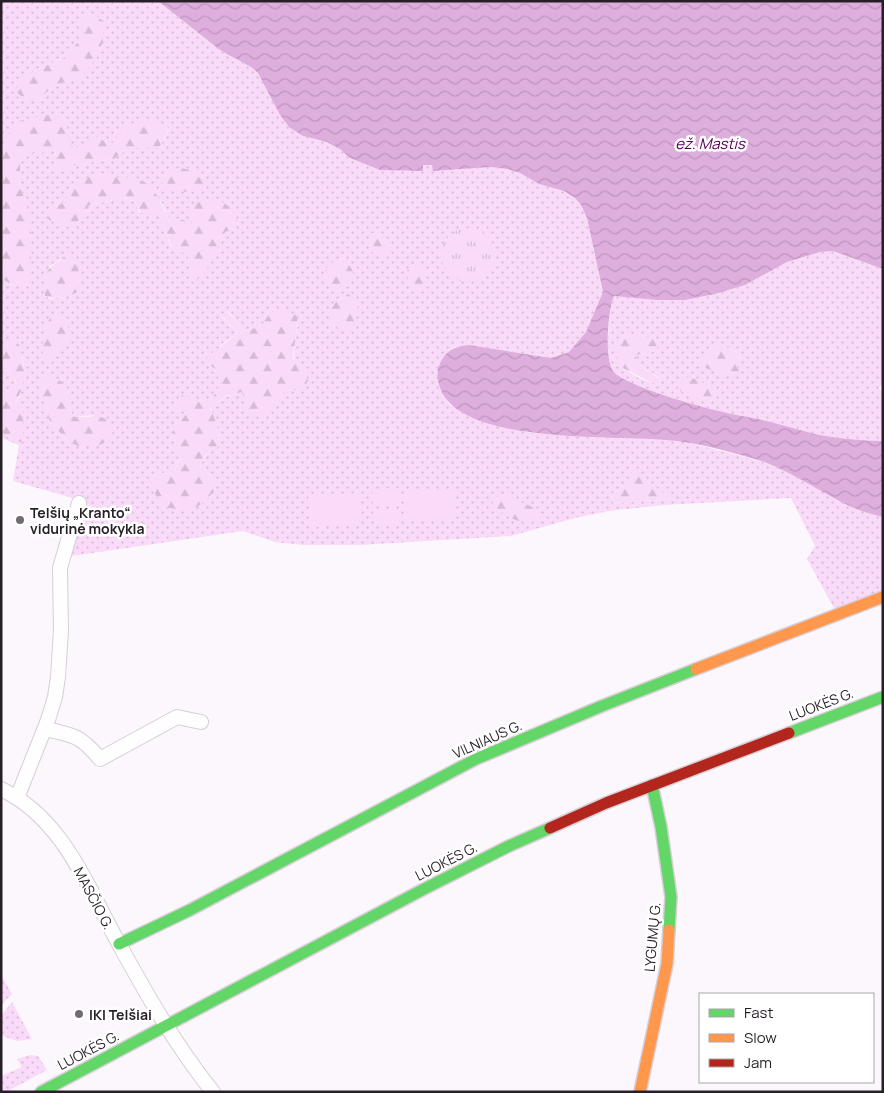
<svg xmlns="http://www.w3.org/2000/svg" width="884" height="1093" viewBox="0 0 884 1093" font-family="Manrope,sans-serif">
<defs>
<pattern id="grass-dots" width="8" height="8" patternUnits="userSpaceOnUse" patternTransform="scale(1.25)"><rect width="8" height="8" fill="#fadaf9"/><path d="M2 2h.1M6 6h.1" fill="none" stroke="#d6bbd5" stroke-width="1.8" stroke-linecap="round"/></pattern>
<pattern id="forest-firs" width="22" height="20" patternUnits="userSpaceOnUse" patternTransform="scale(1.25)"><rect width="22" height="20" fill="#fadaf9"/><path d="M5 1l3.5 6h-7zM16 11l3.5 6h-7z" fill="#d6bbd5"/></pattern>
<pattern id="park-tufts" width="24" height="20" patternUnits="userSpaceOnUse" patternTransform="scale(1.25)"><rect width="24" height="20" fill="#fadaf9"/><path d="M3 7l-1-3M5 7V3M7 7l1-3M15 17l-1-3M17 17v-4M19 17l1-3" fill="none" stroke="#d6bbd5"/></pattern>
<pattern id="water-waves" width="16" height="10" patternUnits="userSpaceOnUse" patternTransform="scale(1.25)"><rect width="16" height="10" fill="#deaedd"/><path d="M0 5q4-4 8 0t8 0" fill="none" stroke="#be95be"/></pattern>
</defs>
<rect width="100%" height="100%" fill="#fcf7fc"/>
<g fill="url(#grass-dots)" fill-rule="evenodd">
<path d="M1,1H158L220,50L251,67L258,73L280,115L303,136L327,142L340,149L350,158L380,170L423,171V165H433V171L491,167L507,169L520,173L539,184L564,191L575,198L581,205L587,218L603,293L586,332L569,352L551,358L469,345L455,347L450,350L438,383L442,392L450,405L494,425L532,433L600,438L665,439L690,443L757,460L782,469L854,508L883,517V591L835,610L807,559L815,546L791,498L664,505L609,511L575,518L511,536L360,545H303L275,542L243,531L58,558L76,499L13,481L19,445L1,438V431L9,438L15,404L20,396L24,364L18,343L13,341L5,345H1V278L11,285L25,200L18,180L20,171V159L25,153H39L54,150L57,157L58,173L78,164L114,159L128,148H159L169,129L126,127L113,143L108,144L99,137L82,147L75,148L67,143L8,135L1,154ZM89,13L104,21L79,78L55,85L39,99L36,70L64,58L79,41V21ZM112,175L161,201L170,222L195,226L193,282L187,253L176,251L170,245L159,214L139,212L135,202L124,198L89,205L52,207L61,204L67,198ZM68,254L64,297L50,299L45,296L49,267ZM348,294L334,328L331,305ZM228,311L245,331L261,326L298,324C292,347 294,368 297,391C271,388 228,387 211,409C216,422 221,434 217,448C207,451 201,459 200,469C211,471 213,479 215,489L153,476L159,472L167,474L175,471L179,456L172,432L187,413L191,398L198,402L210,399L218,392V371L207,363L222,344L238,333L221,316ZM69,391C69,400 67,410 75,417L94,415L68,441L50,422L46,408ZM642,477L671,499L613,503L612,494L631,479Z"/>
<path d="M833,251L883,269V383L879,388L883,393V441C863,441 834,438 815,434C799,430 783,425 767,421C750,417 732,415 715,410C695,405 623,385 613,371C604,358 609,311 614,296L685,300L715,294L745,285L787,262L820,252ZM653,339L646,353L636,355L637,363L660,378L652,383L637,377L621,367ZM721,345L741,354L738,359H732L739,370L708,349Z"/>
<polygon points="1,360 16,381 11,388 1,394"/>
<polygon points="1,975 12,994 1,1005"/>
<polygon points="12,1002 32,1039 17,1041 3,1036 1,1033 1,1016"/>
<polygon points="30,1055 38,1056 47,1070 6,1092 1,1092 1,1073 3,1075 22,1067 17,1059"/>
</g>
<g fill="url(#forest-firs)">
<polygon points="89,13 104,21 103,41 96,59 79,78 55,85 39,99 26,100 15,91 23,78 36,70 64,58 79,41 79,21"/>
<path d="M52,114L64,120L69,133L68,143L75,148L82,147L91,138L99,137L108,144L113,143C117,138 121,130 126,127C137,119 160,119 169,128L159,148H128L114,159L78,164L58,173L52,168L57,157L54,150L39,153H25L20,159V171L18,180L25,200L31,221V279L29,285C18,289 10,284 1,278V154L8,135L19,121Z"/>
<polygon points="181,168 194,171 205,182 202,190 188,192 168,190 160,180 166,170"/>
<path d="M101,173L112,175L124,181L128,177C152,177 161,203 170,222L181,219L194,226L185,211C203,195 227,195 237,219L234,229L225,232C217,250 210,271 193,283L187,253C183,252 178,252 174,250C170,246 162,221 159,214C144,215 142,217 135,202L124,198L89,205L73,228L57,224L48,219L52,207L61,204L67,198V192L71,184Z"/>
<path d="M371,233H378L392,245L387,257L382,259C369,251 367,249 371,233Z"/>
<path d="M67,254H72C81,266 79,277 78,292C67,296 55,301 45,296C45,264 46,273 67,254Z"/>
<circle cx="339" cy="275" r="14"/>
<polygon points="412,264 422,268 426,278 419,292 412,290 408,283 407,271"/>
<path d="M348,294L355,299L358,309L352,328L342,331C329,326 327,318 331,305Z"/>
<path d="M227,311L245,331L261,326L271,312L285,311L297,315C298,329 294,344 293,359L304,369L308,381C302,392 295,391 284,390C280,406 272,413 256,417L247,409L242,392C229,395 219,398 211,409C216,422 221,434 217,449C207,451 201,458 200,468C211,472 213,479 215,489C200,511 187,513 162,506L151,486L153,476L159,472L167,474L175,471L179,456L172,432L187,413L176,408V401L181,395L191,398L199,402L210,399L218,392V371L207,363V357L238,333L221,315Z"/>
<path d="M58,315L64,320L71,333L67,345L51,363L43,359C43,344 41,328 52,316Z"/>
<polygon points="639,334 653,339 659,345 656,351 636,355 637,363 660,379 652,383 621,367 616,355 616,342 625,335"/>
<path d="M13,341L18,343C26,364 27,384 15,404L23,412V443L9,438L1,431V394L11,388L16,381L1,360V345H5Z"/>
<polygon points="721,345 741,354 738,359 733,360 739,370 736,375 722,375 702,366 701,360 708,349"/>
<path d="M44,374C52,377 65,381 68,390C72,400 65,409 75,417C98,417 106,410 115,436L98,446H78L68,441L50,422L40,390L39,378Z"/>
<polygon points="681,377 692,378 715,388 716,394 713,400 704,401 680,391 677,385"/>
<polygon points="639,468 643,477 671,499 613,503 612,494 631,479 632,470"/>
<path d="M502,494L532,507L541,513L540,518C526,529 504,516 492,505L495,498Z"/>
</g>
<circle fill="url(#park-tufts)" cx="468" cy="255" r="27"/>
<g fill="#fadaf9">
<polygon points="400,488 401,504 373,505 372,489"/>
<polygon points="455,490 456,519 405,521 404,491"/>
<polygon points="360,493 361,524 310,527 308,495"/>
<polygon points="401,509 401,525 374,526 373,510"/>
</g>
<path fill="url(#water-waves)" d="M158,1H883V269L833,251L820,252L787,262L745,285L715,294L685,300H657L614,296C608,311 604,357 613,371C623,385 695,405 715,410C732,415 750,417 767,421C783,425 799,430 815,434C834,438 863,441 883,441V517C873,514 863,512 854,508C820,493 791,470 755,459C726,451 696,442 666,440C616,435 464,445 441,390C436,379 436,368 443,358C450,348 458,346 469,345L551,358L569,352L586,332L603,292L587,218L581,205L575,198L564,191L539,184L520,173L507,169L491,167L433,171L432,165H423V171L380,170L350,158L340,149L327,142L303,136L289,127L280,115L258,73L251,67L220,50Z"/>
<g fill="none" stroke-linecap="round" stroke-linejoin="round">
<defs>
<g id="street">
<path d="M45,729C74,735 81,736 100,759L177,717L201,722"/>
<path d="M1,789C63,818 88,888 119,944C147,995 176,1046 213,1092"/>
<polyline points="17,798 48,720 55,697 58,677 61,630 60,568 79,503"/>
</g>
<g id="fast">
<polyline points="789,733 883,697"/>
<polyline points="652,785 661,827 671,897 669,930"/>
<polyline points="119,944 190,910 476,759 602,706 696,669"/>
<polyline points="41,1092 424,889 509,846 550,828"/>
</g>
<g id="slow">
<polyline points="696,669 883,597"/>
<polyline points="640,1092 667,964 669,930"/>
</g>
<polyline id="jam" points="550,828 606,803 789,733"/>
</defs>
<use href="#street" stroke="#d6cfd6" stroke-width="16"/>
<use href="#fast" stroke="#d6cfd6" stroke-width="14"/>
<use href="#slow" stroke="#d6cfd6" stroke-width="14"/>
<use href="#jam" stroke="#d6cfd6" stroke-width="14"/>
<use href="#street" stroke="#fffeff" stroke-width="14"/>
<use href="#fast" stroke="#63d668" stroke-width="11"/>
<use href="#slow" stroke="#ff974d" stroke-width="11"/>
<use href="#jam" stroke="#b3261e" stroke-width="11"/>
</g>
<g fill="#726b72" stroke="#fff" stroke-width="2">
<circle cx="20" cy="520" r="5"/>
<circle cx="79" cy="1014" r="5"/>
</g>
<g text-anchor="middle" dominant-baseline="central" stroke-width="5" stroke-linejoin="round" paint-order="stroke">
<g font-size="14" font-weight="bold" fill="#271f27" stroke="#fff" text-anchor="start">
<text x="30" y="512">Telšių „Kranto“<tspan x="30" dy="16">vidurinė mokykla</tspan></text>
<text x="89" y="1014">IKI Telšiai</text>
</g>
<g font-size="14" fill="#271f27" stroke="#fff">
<text transform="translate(821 704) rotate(-21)">LUOKĖS G.</text>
<text transform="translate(487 739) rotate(-24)">VILNIAUS G.</text>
<text transform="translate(446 861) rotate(-27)">LUOKĖS G.</text>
<text transform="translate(94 898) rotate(62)">MASČIO G.</text>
<text transform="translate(652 937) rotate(-85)">LYGUMŲ G.</text>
<text transform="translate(88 1050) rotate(-28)">LUOKĖS G.</text>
</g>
<g font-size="15" font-style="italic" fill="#570159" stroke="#fff">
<text x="710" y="143">ež. Mastis</text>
</g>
</g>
<rect width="884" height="1093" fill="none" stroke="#271f27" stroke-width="5"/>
<rect x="699" y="993" width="175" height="90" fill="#ffffff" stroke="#a9a5a9"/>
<rect x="709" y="1009" width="25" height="8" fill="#63d668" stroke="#a9a5a9"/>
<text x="744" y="1018" font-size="15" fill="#271f27">Fast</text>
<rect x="709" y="1034" width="25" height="8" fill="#ff974d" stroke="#a9a5a9"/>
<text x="744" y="1043" font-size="15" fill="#271f27">Slow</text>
<rect x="709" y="1059" width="25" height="8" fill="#b3261e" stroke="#a9a5a9"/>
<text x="744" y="1068" font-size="15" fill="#271f27">Jam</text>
</svg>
